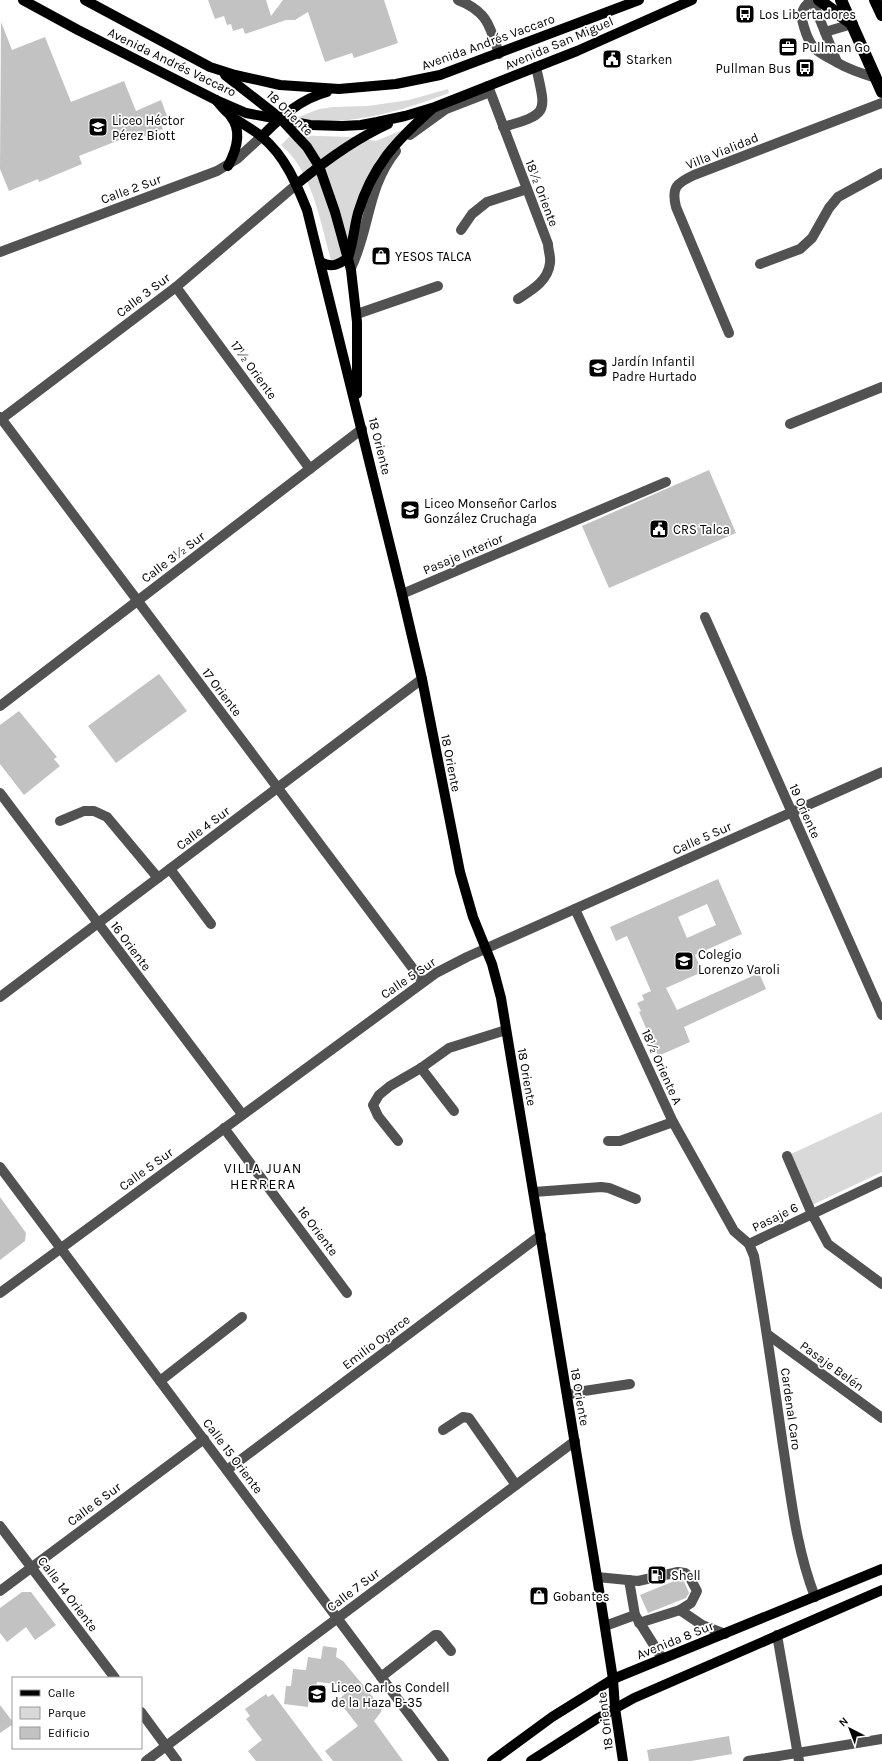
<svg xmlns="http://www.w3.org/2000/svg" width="882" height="1761" viewBox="0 0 882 1761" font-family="Karla,sans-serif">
<rect width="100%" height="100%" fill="#fff"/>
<g fill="#d9d9d9">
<path d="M448,89L449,93C400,111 349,128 296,118L319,109L333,107L368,106L409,100Z"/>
<path d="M402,130L378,158L366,179L349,253L335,262L331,260C320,222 313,172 281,145L291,135L351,137L376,141Z"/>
<polygon points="882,1112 882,1172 812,1205 791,1154"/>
</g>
<g fill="#c2c2c2" fill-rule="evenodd">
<polygon points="208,0 266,0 271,16 283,0 384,0 398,43 354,58 352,53 325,62 308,12 295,20 286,20 245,34 243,28 233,31 231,24 227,25 224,16 215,19"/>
<polygon points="1,22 12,50 45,37 71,102 124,81 136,111 161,100 167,116 159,119 163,129 139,138 137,133 79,156 82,164 39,182 38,179 9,191 0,169"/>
<polygon points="709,470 736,533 609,588 582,526"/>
<polygon points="159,674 187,711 116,763 88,726"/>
<polygon points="19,711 57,757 54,759 60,766 24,795 0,764 0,725"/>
<path d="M718,879L742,934L695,955L702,972L666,988L677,1010L759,973L766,989L684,1027L690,1042L658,1056L639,1012L641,1011L637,1003L644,1000L642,995L651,991L627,936L616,941L610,927ZM707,904L716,925L687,938L678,917Z"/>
<polygon points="0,1197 26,1233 25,1241 0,1260"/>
<polygon points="679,1579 683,1579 689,1593 686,1598 648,1613 640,1595"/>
<polygon points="22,1592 31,1592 56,1625 35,1640 26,1627 7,1642 0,1633 0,1608"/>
<polygon points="323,1646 337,1648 336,1657 343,1661 382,1708 381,1712 374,1721 403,1761 333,1761 325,1751 358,1726 338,1700 354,1686 317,1682 316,1689 310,1688 308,1707 284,1704 286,1686 291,1686 293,1669 306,1670 308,1657 321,1659"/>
<polygon points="266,1694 268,1697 273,1694 323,1761 256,1761 248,1751 262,1740 246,1719 250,1716 245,1709"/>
<polygon points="0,1705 13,1722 13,1724 0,1733"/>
<polygon points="729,1736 732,1754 691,1761 649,1761 647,1750"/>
</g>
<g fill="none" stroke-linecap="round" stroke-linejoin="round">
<g stroke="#525252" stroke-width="10">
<path d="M458,0C487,11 490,26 499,54"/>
<path d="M812,0C801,8 800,15 804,27C811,51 818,52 838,63C850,70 863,74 876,78"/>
<polyline points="812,0 837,62"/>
<polyline points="825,32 852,24"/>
<path d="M488,86L548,244C548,250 551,257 550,263C548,281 532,290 518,299"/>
<path d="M503,127C550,114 546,112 536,67"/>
<polyline points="410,135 446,109 490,92"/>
<polyline points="461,230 472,214 487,202 527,189"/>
<polyline points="0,252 217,171 237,159 262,136"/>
<polyline points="760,264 800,249 812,238 829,208 838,197 882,173"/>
<path d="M351,268C370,229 367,187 396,151"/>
<polyline points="176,287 310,469"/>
<polyline points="357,314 438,286"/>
<path d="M729,333L676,207C671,187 677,183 694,175L882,103"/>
<polyline points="0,417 423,982"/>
<polyline points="0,420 176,287 297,184"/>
<polyline points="790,424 882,387"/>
<polyline points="402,594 666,482"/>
<polyline points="705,617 882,1015"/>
<polyline points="0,706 362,429"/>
<polyline points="0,793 242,1114"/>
<polyline points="60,821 84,811 94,811 107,817 158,878"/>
<polyline points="170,869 211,924"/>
<path d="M575,909L673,1122L734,1231L749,1244L754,1256C765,1319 774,1382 783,1446C791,1497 796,1548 815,1597"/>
<polyline points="0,997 422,679"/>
<polyline points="421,1068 454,1111"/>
<polyline points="224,1128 347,1293"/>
<polyline points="398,1141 378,1116 373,1105 379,1095 390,1086 421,1068 449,1048 506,1030"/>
<polyline points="608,1141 620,1141 673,1122"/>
<polyline points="787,1156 812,1214 828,1244 882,1284"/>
<polyline points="0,1167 444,1761"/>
<polyline points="534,1192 601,1187 609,1188 636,1199"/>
<polyline points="749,1244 882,1181"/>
<polyline points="0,1293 436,973 467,957 882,772"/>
<polyline points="767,1334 882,1418"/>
<polyline points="160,1381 242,1317"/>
<polyline points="567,1395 584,1391 630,1384"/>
<polyline points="443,1430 463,1417 469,1418 516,1485"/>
<polyline points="227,1470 541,1235"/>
<polyline points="0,1526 115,1678"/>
<polyline points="597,1577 638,1581 678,1572 685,1573 689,1576 697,1591 691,1603 680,1610 702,1625 725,1634"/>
<polyline points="0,1591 204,1439"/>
<polyline points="635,1615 662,1658"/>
<polyline points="639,1623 680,1610"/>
<polyline points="605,1626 635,1615 629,1580"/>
<polyline points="777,1635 799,1761"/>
<polyline points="381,1677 435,1635 438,1635 451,1651"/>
<polyline points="141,1712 177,1761"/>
<polyline points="146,1761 575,1441"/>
<polyline points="748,1761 882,1739"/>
</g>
<g stroke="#000" stroke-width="10">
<polyline points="23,0 78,30 216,100 246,113 310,125 342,126 361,125 377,122 405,116 435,107 577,51 692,0"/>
<polyline points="85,0 210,67 235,75 280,85 339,89 396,84 440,75 639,0"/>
<polyline points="225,75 280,118 307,147 319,166 335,212 351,270 357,322 357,394"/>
<path d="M216,100C220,105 224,110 229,114C239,123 252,128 262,137C285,156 296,183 307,210L402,594L422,679L460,872L473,917L492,964L501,998L597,1577L613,1679L615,1708L623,1761"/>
<path d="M262,136C281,117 300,99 327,92"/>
<path d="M228,166C236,151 243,132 231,117"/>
<path d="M297,184C325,161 355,139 388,124"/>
<path d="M320,262C332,268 338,265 348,258C353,243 354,228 358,213C372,166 396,141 432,109"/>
<polyline points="492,1761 552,1717 613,1679 882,1569"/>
<polyline points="531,1761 598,1718 634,1698 882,1590"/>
</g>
<g stroke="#000" stroke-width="12">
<polyline points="819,0 852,24"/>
<polyline points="841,0 882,92"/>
<polyline points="875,0 882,15"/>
</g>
</g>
<defs>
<symbol id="bus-square" viewBox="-11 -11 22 22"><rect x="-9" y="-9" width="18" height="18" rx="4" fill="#000" stroke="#fff"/><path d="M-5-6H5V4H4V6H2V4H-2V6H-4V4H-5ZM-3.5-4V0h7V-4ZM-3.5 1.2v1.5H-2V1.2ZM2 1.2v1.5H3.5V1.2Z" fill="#fff"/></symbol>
<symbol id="office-square" viewBox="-11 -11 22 22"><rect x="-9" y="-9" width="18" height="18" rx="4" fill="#000" stroke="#fff"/><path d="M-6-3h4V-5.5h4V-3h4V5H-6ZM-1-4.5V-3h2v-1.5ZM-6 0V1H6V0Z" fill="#fff"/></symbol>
<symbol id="civic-square" viewBox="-11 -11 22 22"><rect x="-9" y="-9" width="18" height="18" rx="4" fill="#000" stroke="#fff"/><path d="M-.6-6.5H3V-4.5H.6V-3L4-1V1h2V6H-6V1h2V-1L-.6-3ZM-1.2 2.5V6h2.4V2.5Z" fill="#fff"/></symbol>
<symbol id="school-square" viewBox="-11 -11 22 22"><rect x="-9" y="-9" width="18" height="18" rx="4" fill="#000" stroke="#fff"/><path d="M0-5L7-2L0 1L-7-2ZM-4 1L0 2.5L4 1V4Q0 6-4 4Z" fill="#fff"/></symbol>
<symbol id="shop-square" viewBox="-11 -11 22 22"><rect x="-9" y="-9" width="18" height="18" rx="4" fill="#000" stroke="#fff"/><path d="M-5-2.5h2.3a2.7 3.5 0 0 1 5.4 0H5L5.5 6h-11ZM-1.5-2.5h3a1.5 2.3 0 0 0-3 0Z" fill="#fff"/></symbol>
<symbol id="fuel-square" viewBox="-11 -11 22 22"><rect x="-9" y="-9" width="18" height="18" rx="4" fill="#000" stroke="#fff"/><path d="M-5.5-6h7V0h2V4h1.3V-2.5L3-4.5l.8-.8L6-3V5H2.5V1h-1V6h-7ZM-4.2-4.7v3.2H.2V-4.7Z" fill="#fff"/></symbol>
</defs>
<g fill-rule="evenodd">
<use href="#bus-square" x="734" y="3" width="22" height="22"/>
<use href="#office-square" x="777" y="36" width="22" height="22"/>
<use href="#civic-square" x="601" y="48" width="22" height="22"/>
<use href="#bus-square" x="794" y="57" width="22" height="22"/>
<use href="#school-square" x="87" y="116" width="22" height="22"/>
<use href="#shop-square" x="370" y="245" width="22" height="22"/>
<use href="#school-square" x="587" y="357" width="22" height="22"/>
<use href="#school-square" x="399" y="499" width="22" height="22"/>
<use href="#civic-square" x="648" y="518" width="22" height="22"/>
<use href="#school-square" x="673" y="950" width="22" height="22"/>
<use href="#fuel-square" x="646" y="1564" width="22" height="22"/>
<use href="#shop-square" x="528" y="1585" width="22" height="22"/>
<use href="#school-square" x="306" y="1683" width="22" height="22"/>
</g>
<g text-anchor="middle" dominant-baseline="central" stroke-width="3.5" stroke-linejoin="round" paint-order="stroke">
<g font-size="13" fill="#000" stroke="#fff" text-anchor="start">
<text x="759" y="14">Los Libertadores</text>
<text x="802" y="47">Pullman Go</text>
<text x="626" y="59">Starken</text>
<text x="791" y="68" text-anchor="end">Pullman Bus</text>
<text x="112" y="120">Liceo Héctor<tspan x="112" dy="15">Pérez Biott</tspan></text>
<text x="395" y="256">YESOS TALCA</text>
<text x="612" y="361">Jardín Infantil<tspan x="612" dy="15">Padre Hurtado</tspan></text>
<text x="424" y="503">Liceo Monseñor Carlos<tspan x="424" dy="15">González Cruchaga</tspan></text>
<text x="673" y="529">CRS Talca</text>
<text x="698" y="954">Colegio<tspan x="698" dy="15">Lorenzo Varoli</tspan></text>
<text x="671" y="1575">Shell</text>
<text x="553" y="1596">Gobantes</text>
<text x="331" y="1687">Liceo Carlos Condell<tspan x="331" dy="15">de la Haza B-35</tspan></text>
</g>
<g font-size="13" fill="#000" stroke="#fff">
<text transform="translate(488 42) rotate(-20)">Avenida Andrés Vaccaro</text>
<text transform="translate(559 43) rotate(-23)">Avenida San Miguel</text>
<text transform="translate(172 62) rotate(26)">Avenida Andrés Vaccaro</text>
<text transform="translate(290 113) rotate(44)">18 Oriente</text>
<text transform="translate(722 151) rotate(-22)">Villa Vialidad</text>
<text transform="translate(131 189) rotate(-20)">Calle 2 Sur</text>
<text transform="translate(542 193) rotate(69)">18½ Oriente</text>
<text transform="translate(143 295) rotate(-37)">Calle 3 Sur</text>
<text transform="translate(254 370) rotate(54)">17½ Oriente</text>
<text transform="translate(380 446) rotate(76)">18 Oriente</text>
<text transform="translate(463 554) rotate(-23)">Pasaje Interior</text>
<text transform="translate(173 557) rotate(-37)">Calle 3½ Sur</text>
<text transform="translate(222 692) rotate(53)">17 Oriente</text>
<text transform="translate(451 763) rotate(79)">18 Oriente</text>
<text transform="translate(805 811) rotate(66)">19 Oriente</text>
<text transform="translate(203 828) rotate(-37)">Calle 4 Sur</text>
<text transform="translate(702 838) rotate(-24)">Calle 5 Sur</text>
<text transform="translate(131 946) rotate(53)">16 Oriente</text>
<text transform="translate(408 978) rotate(-34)">Calle 5 Sur</text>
<text transform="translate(662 1067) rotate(66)">18½ Oriente A</text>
<text transform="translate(527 1077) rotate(80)">18 Oriente</text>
<text transform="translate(146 1169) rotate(-36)">Calle 5 Sur</text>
<text transform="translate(775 1217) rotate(-26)">Pasaje 6</text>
<text transform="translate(318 1231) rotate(53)">16 Oriente</text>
<text transform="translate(376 1342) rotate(-37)">Emilio Oyarce</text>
<text transform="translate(832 1366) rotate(36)">Pasaje Belén</text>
<text transform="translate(580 1397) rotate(80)">18 Oriente</text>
<text transform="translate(791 1409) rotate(82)">Cardenal Caro</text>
<text transform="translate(233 1456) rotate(53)">Calle 15 Oriente</text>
<text transform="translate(94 1504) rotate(-37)">Calle 6 Sur</text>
<text transform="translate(353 1590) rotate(-37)">Calle 7 Sur</text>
<text transform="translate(68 1594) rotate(53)">Calle 14 Oriente</text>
<text transform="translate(675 1640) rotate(-22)">Avenida 8 Sur</text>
<text transform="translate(605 1721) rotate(-97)">18 Oriente</text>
</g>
<g font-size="14" letter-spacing="1" fill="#000" stroke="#fff">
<text x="263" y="1168">VILLA JUAN<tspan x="263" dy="16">HERRERA</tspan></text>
</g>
</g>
<rect x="12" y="1677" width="130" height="72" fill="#ffffff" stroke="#999999"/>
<rect x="20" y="1690" width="20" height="6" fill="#000000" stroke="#999999"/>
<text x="48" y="1697" font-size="12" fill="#000000">Calle</text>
<rect x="20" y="1707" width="20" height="12" fill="#d9d9d9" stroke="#999999"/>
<text x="48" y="1717" font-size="12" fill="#000000">Parque</text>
<rect x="20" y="1727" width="20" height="12" fill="#c2c2c2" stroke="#999999"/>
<text x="48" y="1737" font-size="12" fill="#000000">Edificio</text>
<g transform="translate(850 1729) rotate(318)" stroke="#ffffff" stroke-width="3" paint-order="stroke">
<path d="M0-3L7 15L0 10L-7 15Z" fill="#000000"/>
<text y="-6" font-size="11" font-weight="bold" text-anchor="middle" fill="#000000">N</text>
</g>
</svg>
